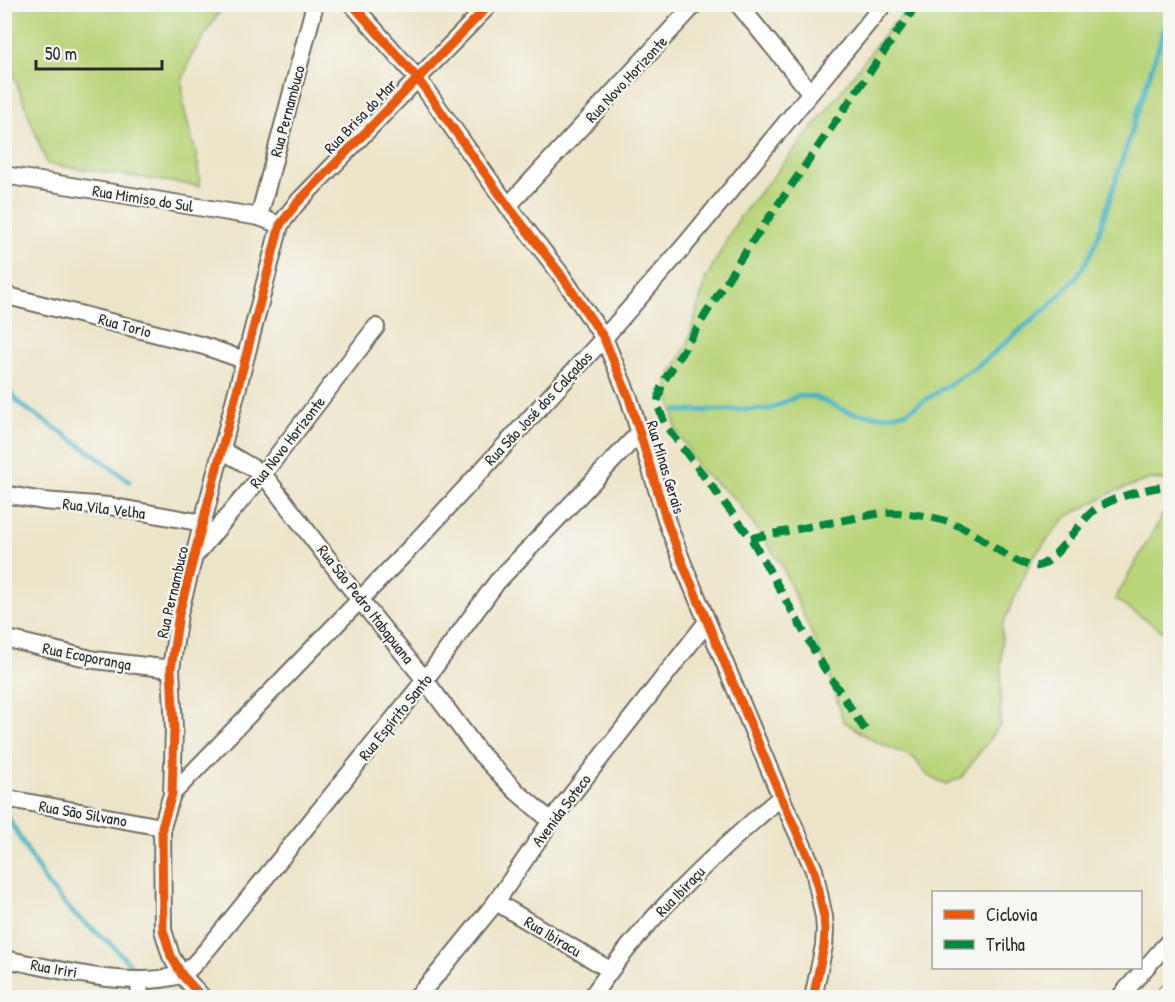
<svg xmlns="http://www.w3.org/2000/svg" width="1175" height="1002" viewBox="0 0 1175 1002" font-family="'Patrick Hand',sans-serif">
<rect width="100%" height="100%" fill="#f6f6f2"/>
<filter id="ink" filterUnits="userSpaceOnUse"><feTurbulence type="fractalNoise" baseFrequency=".0167" numOctaves="2"/><feDisplacementMap in="SourceGraphic" scale="12" xChannelSelector="R" yChannelSelector="G"/><feConvolveMatrix kernelMatrix="1 2 1 2 8 2 1 2 1" color-interpolation-filters="sRGB"/></filter>
<filter id="wash" filterUnits="userSpaceOnUse"><feTurbulence type="fractalNoise" baseFrequency=".008" numOctaves="4" result="noise"/><feDisplacementMap in="SourceGraphic" scale="24" xChannelSelector="R" yChannelSelector="G"/><feGaussianBlur stdDeviation="1.35" result="paint"/><feColorMatrix in="noise" values="0 0 0 0 0 0 0 0 0 0 0 0 0 0 0 0 0 1.4 0 .05"/><feComposite in="paint" operator="in"/></filter>
<g filter="url(#wash)">
<rect width="100%" height="100%" fill="#ede5c9"/>
<g fill="#b9d479" stroke="#728052" stroke-width="1.5">
<polygon points="4,5 224,5 192,55 182,81 184,109 197,157 200,186 47,164 12,71 5,73"/>
<polygon points="911,5 1170,5 1170,481 1151,479 1113,492 1066,517 1033,557 1002,626 1000,725 961,778 946,784 928,776 914,758 872,740 843,721 829,673 781,564 737,501 699,469 676,429 667,381 687,345 706,278 739,218 819,120 887,31"/>
<polygon points="1170,502 1170,636 1115,599"/>
</g>
<g fill="none" stroke-linecap="round" stroke-linejoin="round">
<g stroke="#45b3c2" stroke-width="5">
<polyline points="4,385 21,405 92,453 129,481"/>
<polyline points="676,411 770,409 798,396 806,396 815,397 848,412 858,414 883,416 907,412 979,365 1049,306 1075,279 1086,263 1096,242 1170,11"/>
<polyline points="4,811 47,884 73,913 112,945 130,964 155,998"/>
</g>
</g>
</g>
<g filter="url(#ink)">
<g fill="none" stroke-linecap="round" stroke-linejoin="round">
<defs>
<g id="minor">
<polyline points="352,4 418,79 508,206 559,272 604,338 629,398 668,525 685,569 781,797 814,870 824,917 825,930 824,946 813,998"/>
<polyline points="738,4 810,92"/>
<polyline points="4,175 259,217 280,225"/>
<polyline points="508,206 695,4"/>
<polyline points="259,217 315,4"/>
<polyline points="4,295 204,346 244,360"/>
<polyline points="222,450 263,474 359,599 425,680 478,751 517,792 551,821"/>
<polyline points="4,494 43,501 109,506 203,523"/>
<polyline points="197,553 263,474 376,327"/>
<polyline points="4,638 95,660 171,669"/>
<polyline points="172,794 412,546 604,338 686,244 884,4"/>
<polyline points="4,798 162,827"/>
<polyline points="496,902 610,970"/>
<path d="M4,959C54,968 131,990 180,975C188,973 203,954 210,946L425,680L497,582L641,431"/>
<polyline points="139,981 140,998"/>
<polyline points="203,998 182,975 171,956 163,930 162,827 172,794 174,729 171,669 179,614 280,225 296,204 490,4"/>
<polyline points="416,998 440,971 496,902 551,821 707,622"/>
<path d="M591,998C643,920 711,857 781,797"/>
<polyline points="1119,998 1170,940"/>
</g>
<polyline id="primary" points="1170,998 1170,996"/>
</defs>
<use href="#minor" stroke="#6f6c62" stroke-width="20"/>
<use href="#primary" stroke="#6f6c62" stroke-width="28"/>
<use href="#minor" stroke="#fff" stroke-width="16"/>
<use href="#primary" stroke="#fff" stroke-width="26"/>
<g stroke="#00873e" stroke-width="8" stroke-dasharray="15 8" stroke-linecap="butt">
<path d="M751,538L881,513C906,512 934,516 957,525C979,533 1016,569 1038,566C1053,564 1079,523 1093,511C1109,498 1150,487 1170,486"/>
<polyline points="865,730 823,666 751,538 666,426 657,404 662,384 739,261 917,4"/>
</g>
<defs>
<g id="cycleway">
<polyline points="352,4 418,79 508,206 559,272 604,338 629,398 668,525 685,569 781,797 814,870 824,917 825,930 824,946 813,998"/>
<polyline points="203,998 182,975 171,956 163,930 162,827 172,794 174,729 171,669 179,614 280,225 296,204 490,4"/>
</g>
</defs>
<use href="#cycleway" stroke="#f6f6f2" stroke-width="13"/>
<use href="#cycleway" stroke="#e8590c" stroke-width="9"/>
</g>
</g>
<g text-anchor="middle" dominant-baseline="central" stroke-width="4.5" stroke-linejoin="round" paint-order="stroke">
<g font-size="16" fill="#2b2b2b" stroke="#f6f6f2">
<text transform="translate(626 79) rotate(-47)">Rua Novo Horizonte</text>
<text transform="translate(287 111) rotate(-75)">Rua Pernambuco</text>
<text transform="translate(360 116) rotate(-46)">Rua Brisa do Mar</text>
<text transform="translate(143 198) rotate(9)">Rua Mimiso do Sul</text>
<text transform="translate(125 325) rotate(15)">Rua Torio</text>
<text transform="translate(538 408) rotate(-47)">Rua São José dos Calçados</text>
<text transform="translate(287 442) rotate(-52)">Rua Novo Horizonte</text>
<text transform="translate(666 467) rotate(73)">Rua Minas Gerais</text>
<text transform="translate(104 508) rotate(7)">Rua Vila Velha</text>
<text transform="translate(172 592) rotate(-77)">Rua Pernambuco</text>
<text transform="translate(366 604) rotate(52)">Rua São Pedro Itabapuana</text>
<text transform="translate(87 656) rotate(11)">Rua Ecoporanga</text>
<text transform="translate(395 717) rotate(-51)">Rua Espírito Santo</text>
<text transform="translate(561 810) rotate(-53)">Avenida Soteco</text>
<text transform="translate(83 813) rotate(10)">Rua São Silvano</text>
<text transform="translate(680 891) rotate(-46)">Rua Ibiraçu</text>
<text transform="translate(553 936) rotate(31)">Rua Ibiracu</text>
<text transform="translate(54 968) rotate(10)">Rua Iriri</text>
</g>
</g>
<rect width="1175" height="1002" fill="none" stroke="#f6f6f2" stroke-width="24"/>
<rect x="932" y="891" width="210" height="78" fill="#f6f6f2" stroke="#a5a5a2" stroke-width="1.5"/>
<rect x="944" y="910" width="30" height="9" fill="#e8590c" stroke="#a5a5a2" stroke-width="1.5"/>
<text x="986" y="921" font-size="18" fill="#2b2b2b">Ciclovia</text>
<rect x="944" y="940" width="30" height="9" fill="#00873e" stroke="#a5a5a2" stroke-width="1.5"/>
<text x="986" y="951" font-size="18" fill="#2b2b2b">Trilha</text>
<path d="M36 60v9h126v-9" fill="none" stroke="#2b2b2b" stroke-width="3"/>
<text x="45" y="60" font-size="18" fill="#2b2b2b" stroke="#f6f6f2" stroke-width="4.5" paint-order="stroke">50 m</text>
</svg>
